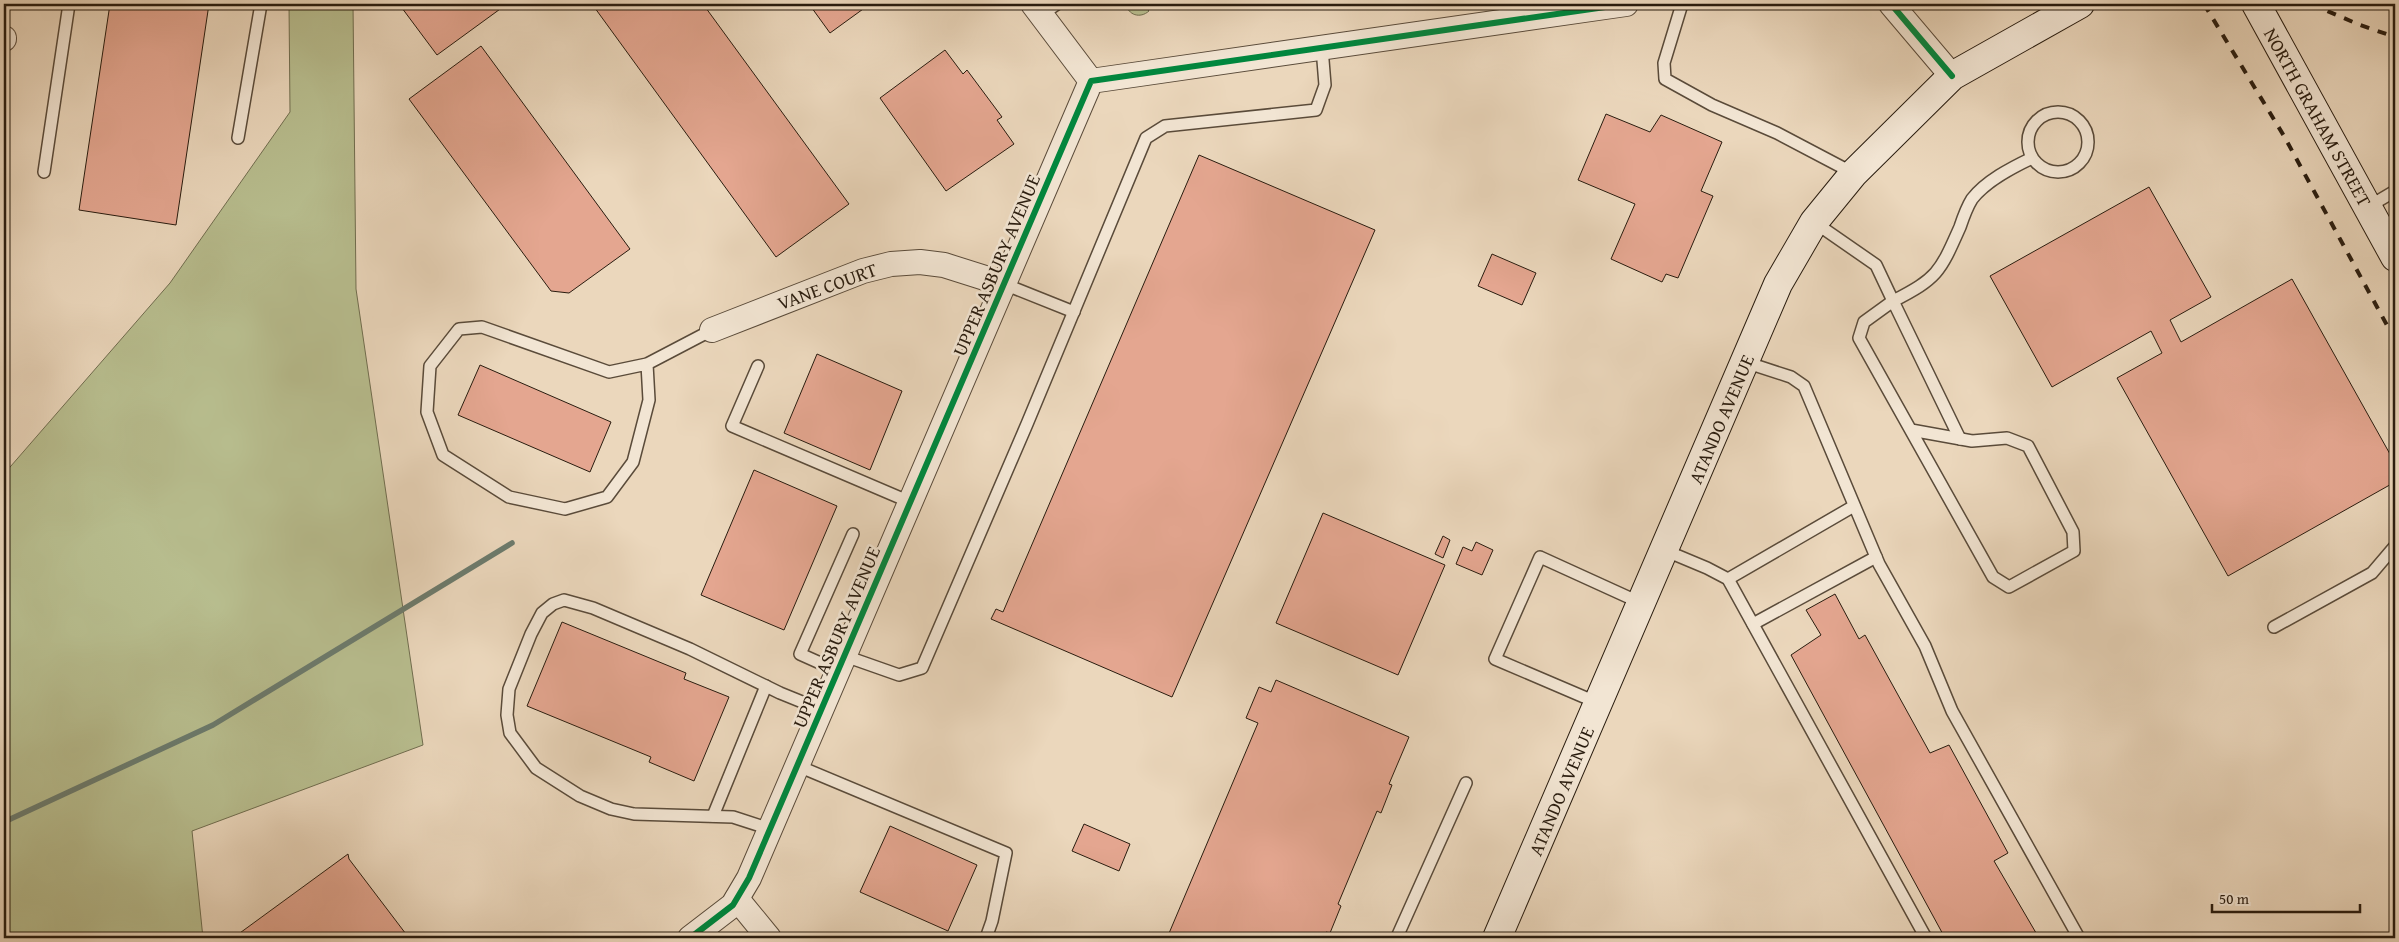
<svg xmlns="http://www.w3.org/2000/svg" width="2399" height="942" viewBox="0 0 2399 942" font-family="'Gentium Book Plus',serif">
<rect width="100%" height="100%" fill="#ebd7bc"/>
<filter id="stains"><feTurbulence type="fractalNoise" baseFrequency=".004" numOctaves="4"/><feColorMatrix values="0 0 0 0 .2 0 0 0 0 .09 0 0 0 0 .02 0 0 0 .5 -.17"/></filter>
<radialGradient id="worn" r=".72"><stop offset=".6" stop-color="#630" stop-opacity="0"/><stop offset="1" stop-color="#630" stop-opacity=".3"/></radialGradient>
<g fill="#b8be8f" stroke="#706d4f">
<polygon points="289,4 353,4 356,289 423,745 192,831 203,938 4,938 4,474 170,283 290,112"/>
<path d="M1126,4H1144L1149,11C1140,19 1128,15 1126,4Z"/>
</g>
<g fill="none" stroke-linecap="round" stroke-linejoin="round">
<polyline stroke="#6c7b6d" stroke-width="5.5" points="4,822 213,725 512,543"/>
</g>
<g fill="#e4a690" stroke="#291c0f">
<polygon points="110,4 209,4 176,225 79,210"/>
<polygon points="399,4 507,4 437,55"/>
<polygon points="592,4 703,4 849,204 776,257"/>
<polygon points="809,4 870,4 830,33"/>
<polygon points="481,46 630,249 569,293 551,291 409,99"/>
<polygon points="945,50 963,74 967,70 1002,117 997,120 1014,144 946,191 880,98"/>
<polygon points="1606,114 1650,132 1661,115 1722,142 1701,191 1713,196 1678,278 1666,274 1662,282 1611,259 1635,204 1578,180"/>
<polygon points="1199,155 1375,230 1172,697 991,619 996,609 1003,612"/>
<polygon points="2149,187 2211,297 2170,320 2181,342 2292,279 2395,463 2395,482 2228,576 2117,378 2162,353 2151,331 2052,387 1990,276"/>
<polygon points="1492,254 1536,273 1522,305 1478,286"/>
<polygon points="817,354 902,391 870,470 784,433"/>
<polygon points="480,365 611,422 590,472 458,415"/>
<polygon points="754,470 837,506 784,630 701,595"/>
<polygon points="1323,513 1445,565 1398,675 1276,623"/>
<polygon points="1443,536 1450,540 1443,558 1435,554"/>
<polygon points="1476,542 1493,550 1482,575 1456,564 1463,547 1472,551"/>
<polygon points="1835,594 1859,639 1865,635 1930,753 1949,745 2008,853 1994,861 2039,938 1945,938 1791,655 1821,635 1806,610"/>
<polygon points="562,622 686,673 684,679 729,697 694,781 649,762 651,757 527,706"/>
<polygon points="1276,680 1409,737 1389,784 1392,785 1381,813 1377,811 1338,904 1341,906 1330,933 1326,932 1324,938 1167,938 1258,723 1246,718 1259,687 1271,692"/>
<polygon points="1084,824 1130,844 1119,871 1072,851"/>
<polygon points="890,826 977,865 948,931 860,892"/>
<polygon points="348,854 349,859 409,938 233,938"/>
</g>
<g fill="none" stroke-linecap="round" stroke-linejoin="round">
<defs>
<g id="lane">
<polyline points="1682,4 1664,63 1665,79 1712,105 1777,133 1853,173"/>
<polyline points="1041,15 1057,4"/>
<circle cx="2058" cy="142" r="30"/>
<polyline points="238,138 261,4"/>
<polyline points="44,172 69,4"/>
<polyline points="2368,207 2395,191"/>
<polyline points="1814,222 1876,265 1893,301 1864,322 1859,338 1993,577 2009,587 2074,551 2073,532 2028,446 2007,438 1972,441 1911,430"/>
<polyline points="1004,284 1074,312"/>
<polyline points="1745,362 1791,377 1804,386 1879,564 1925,646 1952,711 2079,938"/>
<polyline points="647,364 649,400 633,462 607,497 565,509 509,497 443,455 427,412 430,366 459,329 482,327 609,372 647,364 712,330"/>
<polyline points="758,366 732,426 910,502"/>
<path d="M1960,439L1893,301C1938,278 1940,272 1960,227C1963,218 1967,207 1972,199C1986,181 2011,168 2032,158"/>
<polyline points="1664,550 1707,568 1728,579 1926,938"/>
<polyline points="1728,579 1854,506"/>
<polyline points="1753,624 1876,557"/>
<polyline points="2274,627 2372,573 2395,546"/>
<polyline points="845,656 899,675 922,668 1027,424 1146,138 1165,126 1316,110 1325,85 1322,48"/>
<polyline points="838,671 800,654 853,534"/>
<polyline points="1598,703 1495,659 1540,557 1641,603"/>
<polyline points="798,766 1006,853 992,921 986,938"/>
<polyline points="713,816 766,686"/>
<polyline points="770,829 733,817 634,814 611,809 580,796 536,768 510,733 507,715 509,689 531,634 542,613 553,604 564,600 593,608 690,649 780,693 822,710"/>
<polyline points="1397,937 1466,783"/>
</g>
<g id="street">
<polyline points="1033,4 1091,81"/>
<polyline points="1891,4 1952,76"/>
<polyline points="4,38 4,39"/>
<polyline points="712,330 863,271 891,264 920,262 944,265 1004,284"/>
<polyline points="737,899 769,938"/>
<polyline points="690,938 733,905 749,878 1091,81 1626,4"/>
</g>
<g id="secondary">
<polyline points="2256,4 2395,257"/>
<polyline points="1497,938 1778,284 1814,222 1854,173 1952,76 2080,4"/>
</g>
</defs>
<use href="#lane" stroke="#5a4b3a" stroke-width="14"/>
<use href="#street" stroke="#5a4b3a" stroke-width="26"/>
<use href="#secondary" stroke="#291c0f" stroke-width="30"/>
<use href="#lane" stroke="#f2e5d3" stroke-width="11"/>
<use href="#street" stroke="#f2e5d3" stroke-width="24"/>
<use href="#secondary" stroke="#f2e5d3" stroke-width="28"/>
<g stroke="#291c0f" stroke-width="4" stroke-dasharray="9 9" stroke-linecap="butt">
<polyline points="2204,4 2284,136 2395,340"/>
<polyline points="2311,4 2360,25 2395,37"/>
</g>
<defs>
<g id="cycleway">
<polyline points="1891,4 1952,76"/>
<polyline points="690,938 733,905 749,878 1091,81 1626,4"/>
</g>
</defs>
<use href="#cycleway" stroke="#f2e5d3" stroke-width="9"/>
<use href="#cycleway" stroke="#00873e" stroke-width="6"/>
</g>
<g text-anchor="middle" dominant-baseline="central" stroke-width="5" stroke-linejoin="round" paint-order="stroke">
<g font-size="19" fill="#291c0f" stroke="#f2e5d3">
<text transform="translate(2318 117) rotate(61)">NORTH GRAHAM STREET</text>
<text transform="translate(996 265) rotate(-67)">UPPER ASBURY AVENUE</text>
<text transform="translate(827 286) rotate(-20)">VANE COURT</text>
<text transform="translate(1721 419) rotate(-67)">ATANDO AVENUE</text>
<text transform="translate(836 637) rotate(-67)">UPPER ASBURY AVENUE</text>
<text transform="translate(1561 791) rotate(-67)">ATANDO AVENUE</text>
</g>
</g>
<rect width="2399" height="942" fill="none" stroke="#ebd7bc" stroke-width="20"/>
<rect x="5" y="5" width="2389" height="932" fill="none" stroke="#291c0f" stroke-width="2.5"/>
<rect x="10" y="10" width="2379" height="922" fill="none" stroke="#291c0f"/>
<path d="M2212 904v8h148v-8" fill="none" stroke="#291c0f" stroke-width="2.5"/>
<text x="2219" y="904" font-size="15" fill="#291c0f" stroke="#f2e5d3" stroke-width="4" paint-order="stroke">50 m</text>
<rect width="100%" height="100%" filter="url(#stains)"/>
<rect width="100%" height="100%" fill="url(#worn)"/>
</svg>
